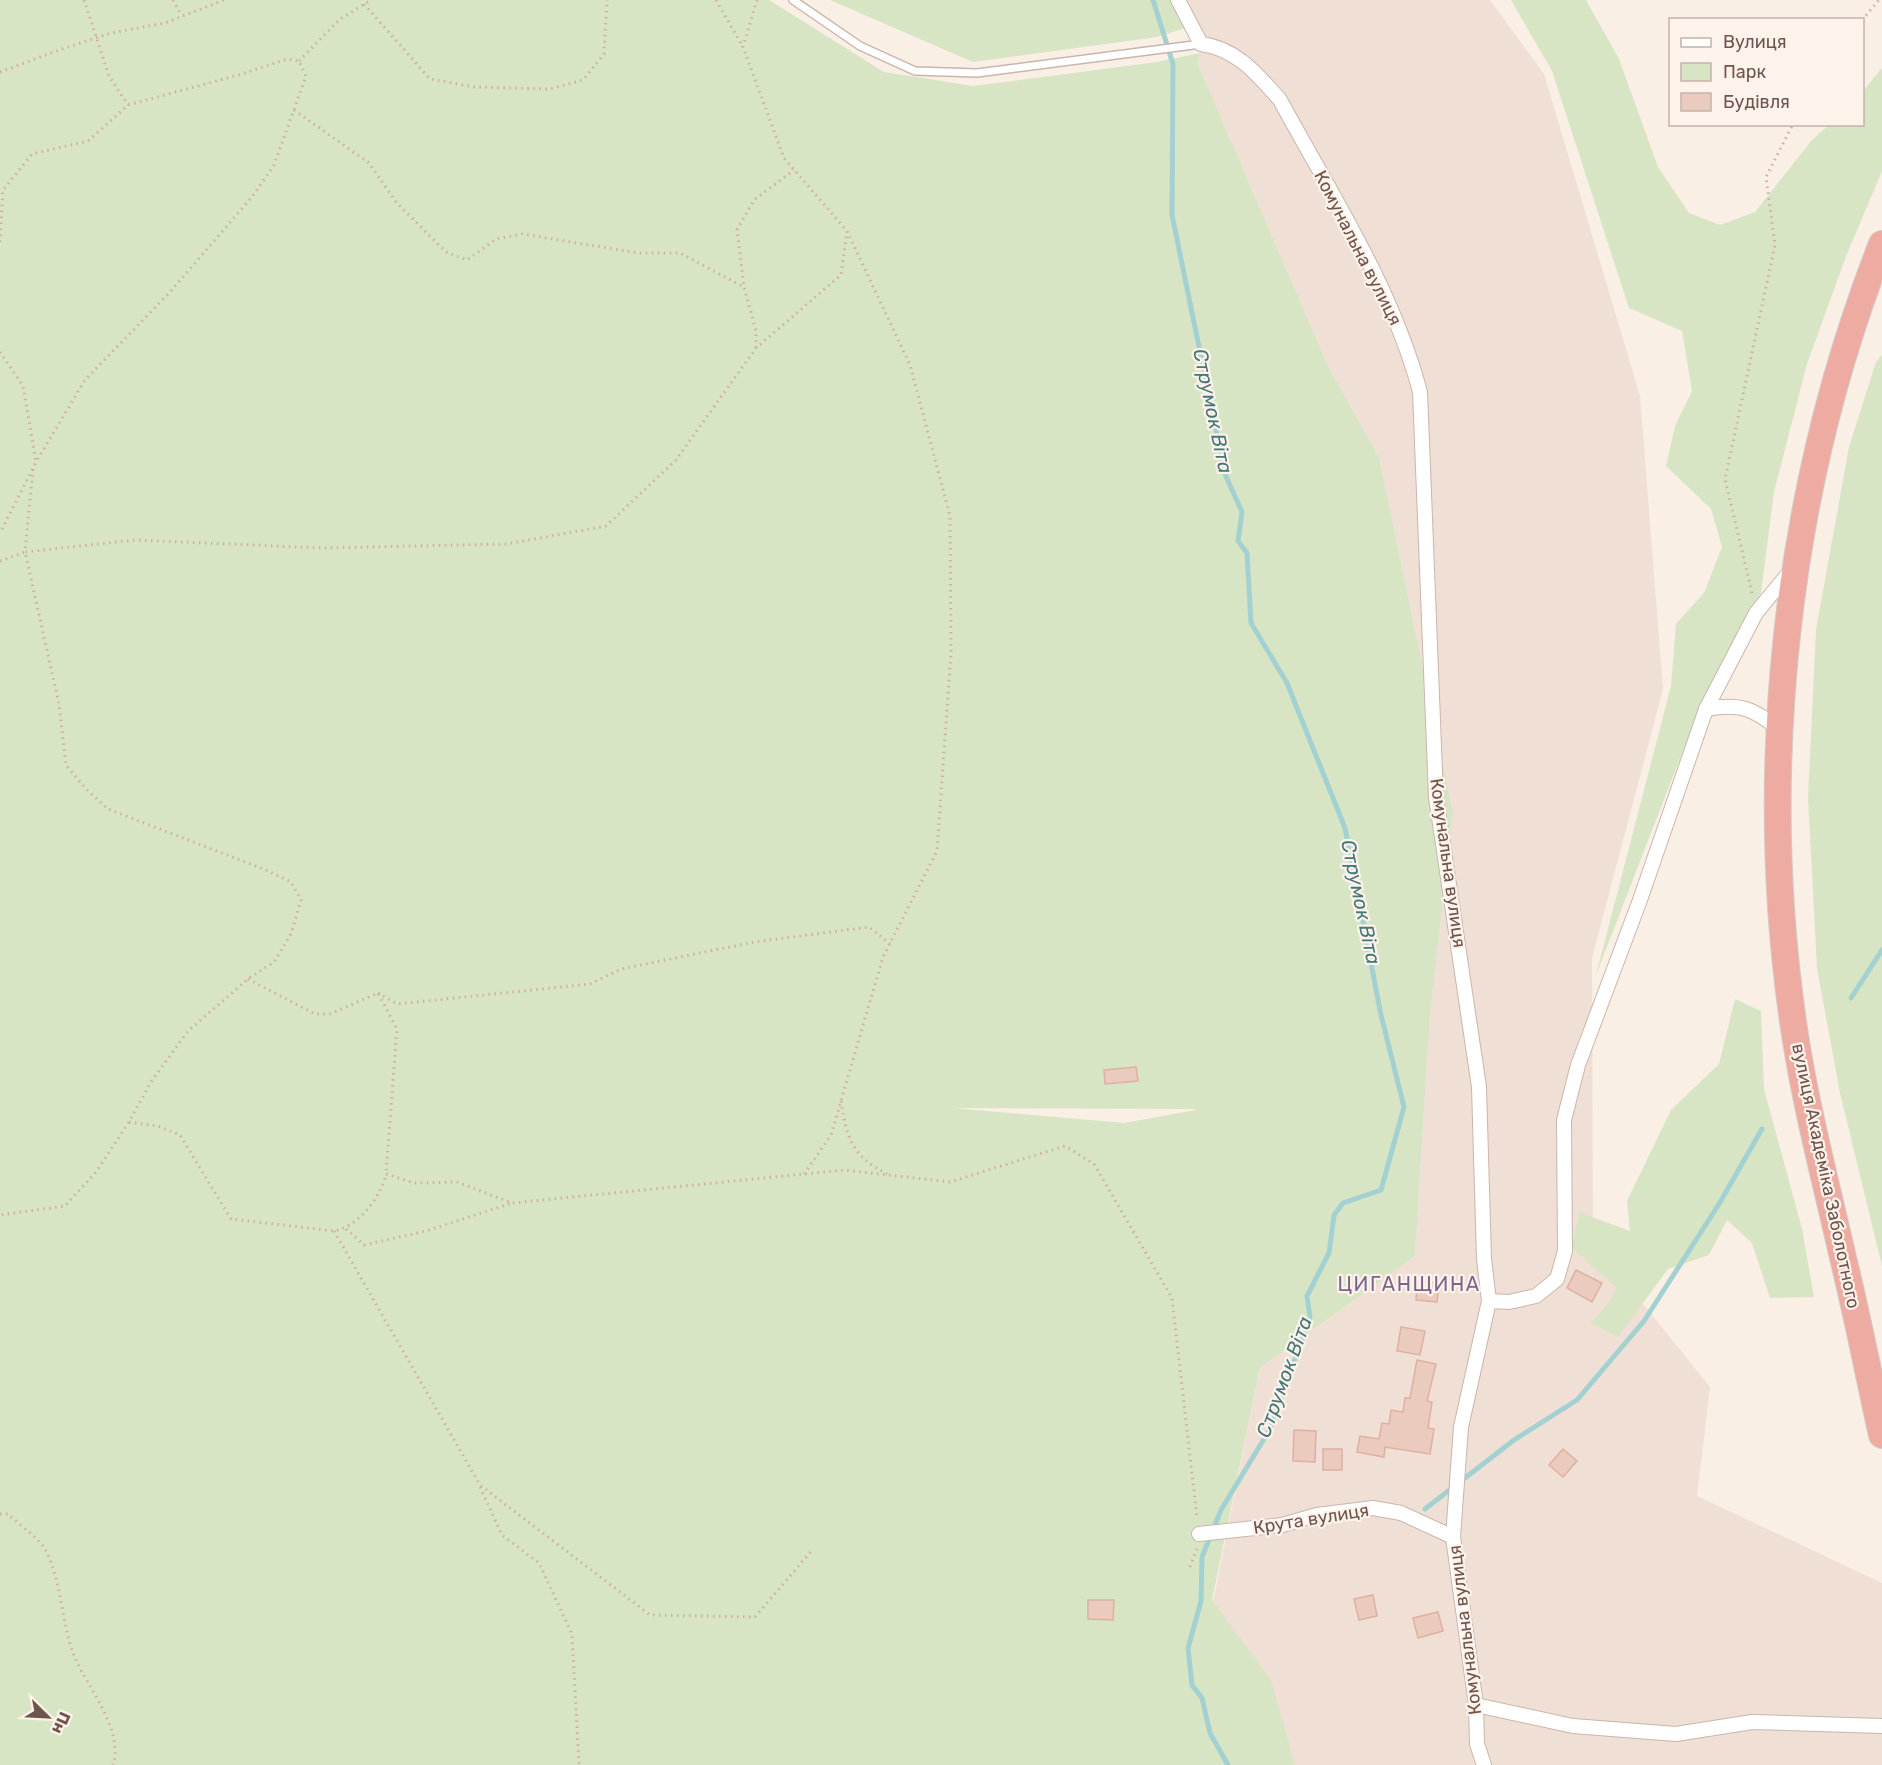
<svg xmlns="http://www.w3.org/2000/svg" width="1882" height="1765" viewBox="0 0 1882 1765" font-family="Rubik,sans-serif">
<rect width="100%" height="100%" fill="#f9efe5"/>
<polygon fill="#f0dfd4" points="1178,0 1490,0 1544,74 1640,396 1663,689 1592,958 1593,1242 1710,1387 1697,1496 1882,1583 1882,1765 1293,1765 1213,1602 1260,1368 1415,1256 1430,1015 1453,812 1379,457 1328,366 1198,64 1201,44"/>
<g fill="#d7e5c5" fill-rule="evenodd">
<path d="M0,0H769L884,72L973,86L1157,62L1200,53L1198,64L1328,366L1379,457L1453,812L1430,1015L1415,1256L1260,1368L1212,1600L1271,1680L1295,1765H0ZM953,1108L1195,1109L1196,1110L1124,1123Z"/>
<polygon points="830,0 1174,0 1185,28 1157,37 973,62"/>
<polygon points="1511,0 1586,0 1619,59 1658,167 1689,213 1720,225 1755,212 1812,140 1829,125 1862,124 1863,91 1882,68 1882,171 1845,259 1807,364 1774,492 1761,593 1709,691 1682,753 1596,975 1671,686 1676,624 1704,593 1722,547 1711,509 1666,466 1675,426 1692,391 1682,331 1629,308 1552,71"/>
<polygon points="1882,355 1882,1266 1840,1093 1817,968 1808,798 1816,630 1849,447 1876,362"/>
<polygon points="1735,999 1761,1011 1764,1089 1802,1229 1814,1297 1770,1298 1752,1243 1727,1220 1709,1255 1668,1269 1618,1337 1590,1323 1604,1309 1617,1288 1572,1248 1579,1212 1630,1231 1627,1201 1671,1110 1719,1064"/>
</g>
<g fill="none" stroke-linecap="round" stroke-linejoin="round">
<g stroke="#a3d1d1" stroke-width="5">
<polyline points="1153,0 1173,64 1172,215 1225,474 1242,512 1238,541 1247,553 1251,623 1287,683 1345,828 1381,1015 1404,1107 1381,1190 1343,1203 1334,1215 1329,1253 1307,1296 1310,1317 1270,1429 1221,1510 1202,1557 1201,1601 1188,1648 1192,1685 1202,1698 1210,1733 1228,1765"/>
<polyline points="1851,998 1882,950"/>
<polyline points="1425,1509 1514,1440 1577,1400 1644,1321 1719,1204 1762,1129"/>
</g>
</g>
<g fill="#eccbbf" stroke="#ddb0a2" stroke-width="1.5">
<polygon points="1136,1067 1138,1081 1105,1084 1104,1070"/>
<polygon points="1576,1270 1602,1283 1592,1302 1567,1288"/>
<polygon points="1417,1281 1439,1283 1437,1302 1416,1300"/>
<polygon points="1401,1327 1425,1331 1420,1355 1397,1351"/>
<polygon points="1417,1360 1436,1364 1427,1401 1432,1402 1428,1428 1434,1429 1430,1454 1385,1447 1384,1457 1357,1452 1360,1436 1379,1439 1382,1423 1389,1424 1391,1410 1403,1412 1405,1398 1410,1398"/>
<polygon points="1294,1430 1316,1431 1315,1462 1293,1461"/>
<rect x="1323" y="1449" width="19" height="21"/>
<polygon points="1563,1449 1577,1461 1563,1477 1549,1465"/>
<polygon points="1373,1595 1377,1616 1359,1620 1354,1599"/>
<polygon points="1088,1600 1114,1600 1113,1620 1088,1619"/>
<polygon points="1438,1612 1443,1631 1418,1638 1413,1618"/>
</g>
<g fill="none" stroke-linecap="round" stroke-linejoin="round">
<defs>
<polyline id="lane" points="793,0 860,46 915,71 977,73 1201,44"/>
<g id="street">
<path d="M1178,0L1201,44C1236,48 1258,75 1280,100C1331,194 1392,287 1420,392L1436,797L1479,1087L1484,1259L1489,1301L1461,1427L1453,1537L1476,1705L1477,1744L1484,1765"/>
<path d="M1706,709C1740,703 1753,708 1780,730"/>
<polyline points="1489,1301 1509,1302 1536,1296 1557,1279 1565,1251 1564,1120 1578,1065 1640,900 1706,709 1756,613 1793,568"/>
<polyline points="1199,1534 1282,1525 1317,1515 1373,1508 1401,1513 1453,1537"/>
<polyline points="1476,1705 1573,1726 1676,1734 1752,1722 1882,1726"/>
</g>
<path id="highway" d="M1882,244C1785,490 1755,774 1795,1035C1807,1112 1827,1187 1844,1262C1858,1319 1869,1377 1882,1435"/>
</defs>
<use href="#lane" stroke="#c9b6ac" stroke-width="10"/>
<use href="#street" stroke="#c9b6ac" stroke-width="16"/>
<use href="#highway" stroke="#d4ccca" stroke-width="28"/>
<g stroke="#d0aea3" stroke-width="3" stroke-dasharray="1.5 4.5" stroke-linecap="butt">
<polyline points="84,0 109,76 128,105"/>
<polyline points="173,0 181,15"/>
<polyline points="716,0 743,47"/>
<polyline points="757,0 743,47 784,158 847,231 910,365 950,516 951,653 937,851 883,957 831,1135 804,1174"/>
<polyline points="364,4 430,79 474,87 550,89 583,80 604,54 607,0"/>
<polyline points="1862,20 1879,0"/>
<polyline points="299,61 339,20 371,0"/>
<polyline points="0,72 62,49 111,33 165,23 224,0"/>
<polyline points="294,110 369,163 396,202 446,252 467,260 496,239 522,234 639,253 680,253 744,287"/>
<polyline points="0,242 3,190 32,154 88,141 128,105 242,74 287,59 299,61 306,76 274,165 252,197 170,292 85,380 36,462"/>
<polyline points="756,348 756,331 744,287 737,230 754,200 794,170"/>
<polyline points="0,352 23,386 36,462 0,533"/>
<polyline points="33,469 25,552 135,540 322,548 507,544 606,526 676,460 756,348 841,275 847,232"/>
<polyline points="0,561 25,552 59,704 66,765 87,790 108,809 266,870 291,882 301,900 291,934 274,962 248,979 188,1031 151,1082 129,1122 96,1172 65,1206 0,1215"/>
<polyline points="1752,593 1725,479 1775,245 1766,177 1793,124"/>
<polyline points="248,979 315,1014 330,1014 378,993 397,1029 386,1174"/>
<polyline points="378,993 397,1004 590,984 621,969 754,942 869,927 890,944"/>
<path d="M841,1101C847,1139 852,1156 887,1174"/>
<path d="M129,1122L158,1126L180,1135L231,1219L334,1231C358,1227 381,1197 386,1174L414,1183L457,1182L512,1203L845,1170L950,1182L1065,1146L1094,1164L1172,1298L1197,1518"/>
<polyline points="346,1229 364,1245 426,1231 512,1203"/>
<polyline points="334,1231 480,1485 650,1615 755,1617 813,1549"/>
<polyline points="480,1487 502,1535 539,1563 572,1634 579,1765"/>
<path d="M0,1514H8C19,1525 41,1539 47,1553C63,1586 61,1626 76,1660C89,1689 124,1731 113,1765"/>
<polyline points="1190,1567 1197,1549"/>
</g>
<use href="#lane" stroke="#fff" stroke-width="7"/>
<use href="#street" stroke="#fff" stroke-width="14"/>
<use href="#highway" stroke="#edaba2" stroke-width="26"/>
</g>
<g text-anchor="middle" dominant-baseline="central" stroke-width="4.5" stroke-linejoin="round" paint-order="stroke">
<g font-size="18" fill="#6f544d" stroke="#fdf3eb">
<text transform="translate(1358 248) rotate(63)">Комунальна вулиця</text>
<text transform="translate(1448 863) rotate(82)">Комунальна вулиця</text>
<text transform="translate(1826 1176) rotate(78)">вулиця Академіка Заболотного</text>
<text transform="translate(1311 1519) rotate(-9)">Крута вулиця</text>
<text transform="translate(1465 1630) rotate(-97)">Комунальна вулиця</text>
</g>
<g font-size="20" font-style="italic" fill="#46787a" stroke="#fdf3eb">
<text transform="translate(1213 411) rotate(78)">Струмок Віта</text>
<text transform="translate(1361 902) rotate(78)">Струмок Віта</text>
<text transform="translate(1284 1377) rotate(-70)">Струмок Віта</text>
</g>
<g font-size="20" letter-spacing="1.5" fill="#7a658c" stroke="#fdf3eb">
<text x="1409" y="1284">ЦИГАНЩИНА</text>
</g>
</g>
<rect x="1669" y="18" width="195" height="108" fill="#fdf3eb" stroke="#c4b3ac" stroke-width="1.5"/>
<rect x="1681" y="38" width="30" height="9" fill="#ffffff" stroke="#c4b3ac" stroke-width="1.5"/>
<text x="1723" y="48" font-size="18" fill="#6f544d">Вулиця</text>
<rect x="1681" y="63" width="30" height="18" fill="#d7e5c5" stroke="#c4b3ac" stroke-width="1.5"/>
<text x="1723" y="78" font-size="18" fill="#6f544d">Парк</text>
<rect x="1681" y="93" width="30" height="18" fill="#eccbbf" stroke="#c4b3ac" stroke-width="1.5"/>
<text x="1723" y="108" font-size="18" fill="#6f544d">Будівля</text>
<g transform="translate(48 1717) rotate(114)" stroke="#fdf3eb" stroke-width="4.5" paint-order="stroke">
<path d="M0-4.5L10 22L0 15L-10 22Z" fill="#6f544d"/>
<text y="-9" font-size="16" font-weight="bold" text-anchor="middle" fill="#6f544d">Пн</text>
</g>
</svg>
